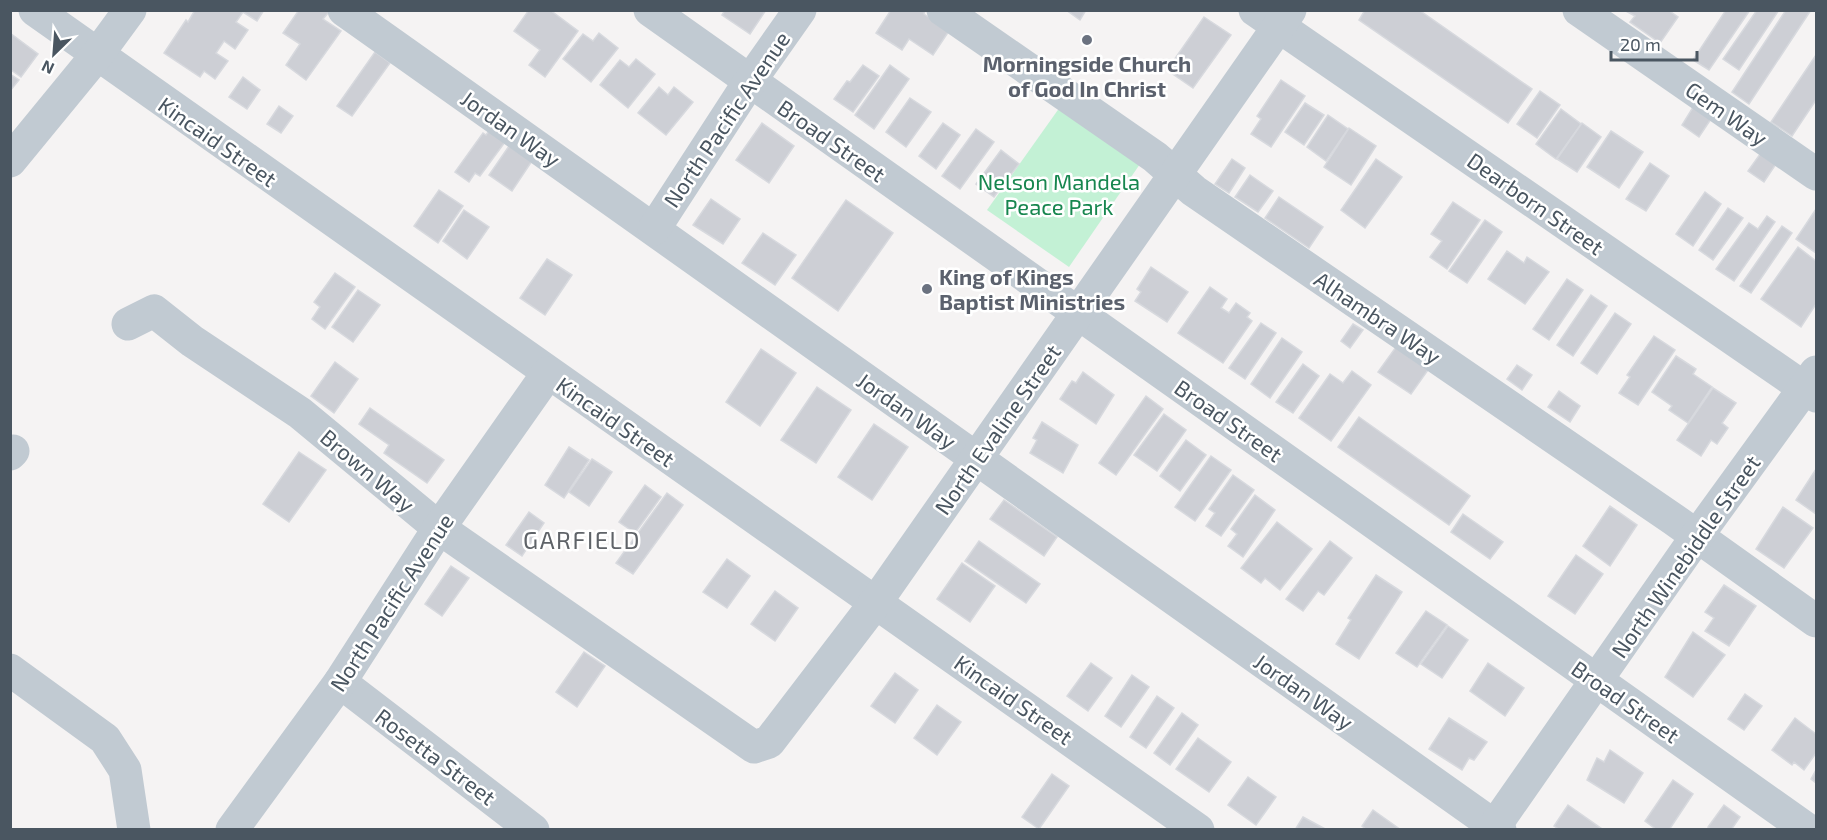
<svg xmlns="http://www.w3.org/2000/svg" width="1827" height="840" viewBox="0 0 1827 840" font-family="'Exo 2',sans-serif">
<rect width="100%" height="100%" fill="#f5f3f3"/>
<polygon fill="#c3f1d5" points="1060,107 1140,164 1069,267 987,210"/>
<g fill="#cdcfd5" stroke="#d7d9de" stroke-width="1.5">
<polygon points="195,10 264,10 257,21 243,12 236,22 248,30 235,49 224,41 216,53 228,61 215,79 204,71 200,77 164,53 186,20 188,22"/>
<polygon points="299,10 326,10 329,12 323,19 341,31 306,80 286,65 300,44 283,33"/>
<polygon points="529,10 550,10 578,31 545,77 529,65 540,50 514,31"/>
<polygon points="725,10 766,10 750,34 722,15"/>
<polygon points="891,10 925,10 924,14 949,31 933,55 909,39 902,50 876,33"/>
<polygon points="1066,10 1086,10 1080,20"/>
<polygon points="1365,10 1419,10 1532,89 1508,123 1359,20"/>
<polygon points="1624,10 1668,10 1678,17 1660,43 1630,22 1635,16"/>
<polygon points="1726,10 1750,10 1709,70 1693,60"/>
<polygon points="1757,10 1779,10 1739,70 1723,59"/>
<polygon points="1786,10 1811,10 1749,104 1732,92"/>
<polygon points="1204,17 1231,35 1193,88 1167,70"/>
<polygon points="10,33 38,54 21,77 10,69"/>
<polygon points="599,33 618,48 591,82 563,59 583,34 593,41"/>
<polygon points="375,52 390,63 352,116 337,106"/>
<polygon points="1816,55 1816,100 1792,136 1771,122"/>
<polygon points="636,59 655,74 628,108 600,85 620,60 629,67"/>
<polygon points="863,65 879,76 853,112 834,99 847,81 850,82"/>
<polygon points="890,65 909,79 874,129 855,115"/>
<polygon points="10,74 19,80 10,91"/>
<polygon points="243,77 260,90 247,109 229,97"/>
<polygon points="1281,80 1305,96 1271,147 1251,134 1261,119 1257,116"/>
<polygon points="659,87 668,95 674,87 693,102 666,135 638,113"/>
<polygon points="1540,91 1560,105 1537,138 1517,124"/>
<polygon points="910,98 931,112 906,147 886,132"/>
<polygon points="1305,103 1324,115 1304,145 1285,132"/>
<polygon points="1695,104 1713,116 1699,137 1682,125"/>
<polygon points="279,106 293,116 281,133 267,124"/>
<polygon points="1561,109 1581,124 1556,159 1536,144"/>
<polygon points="1328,115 1348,129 1326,161 1307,147"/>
<polygon points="762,123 794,146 769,183 736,160"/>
<polygon points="943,123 960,135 936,169 919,156"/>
<polygon points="1582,123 1601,137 1577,172 1557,159"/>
<polygon points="492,127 508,138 480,176 475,173 469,182 455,172 483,133 486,135"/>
<polygon points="1349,128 1376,146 1351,185 1324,167"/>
<polygon points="976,129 994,142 960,189 942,176"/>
<polygon points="1611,131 1643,152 1619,188 1587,167"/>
<polygon points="509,146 532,161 512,191 489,175"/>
<polygon points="1001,150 1019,164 994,197 976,184"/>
<polygon points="1763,150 1778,161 1764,182 1748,171"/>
<polygon points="1232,159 1245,168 1229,193 1215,184"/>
<polygon points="1376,159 1402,177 1365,228 1341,210"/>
<polygon points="1650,163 1669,176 1646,211 1626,199"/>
<polygon points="1250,175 1273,191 1258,212 1235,197"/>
<polygon points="439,190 463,206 438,243 414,226"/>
<polygon points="1705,192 1721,204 1693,246 1676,234"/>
<polygon points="1279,197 1323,227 1309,248 1265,218"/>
<polygon points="711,199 740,219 723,244 693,225"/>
<polygon points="846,200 893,233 838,311 792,278"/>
<polygon points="1453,202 1480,220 1447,269 1430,257 1442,241 1431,234"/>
<polygon points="1728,208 1743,218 1713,260 1699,250"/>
<polygon points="1816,209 1816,253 1796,239"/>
<polygon points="464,210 489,227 467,259 443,241"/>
<polygon points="1767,216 1775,222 1734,281 1716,269 1749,223 1758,229"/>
<polygon points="1485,220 1502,232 1467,283 1449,271"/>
<polygon points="1782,226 1792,233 1751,293 1740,286"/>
<polygon points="763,233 796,255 775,285 742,263"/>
<polygon points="1798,247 1816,261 1816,304 1801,327 1761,299"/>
<polygon points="1507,251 1524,263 1527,257 1549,272 1525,304 1488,279"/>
<polygon points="547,259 572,275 545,315 520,298"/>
<polygon points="1151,267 1188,292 1167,322 1135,301 1141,292 1137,289"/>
<polygon points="335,273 355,287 325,329 312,319 320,307 314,302"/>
<polygon points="1567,279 1583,290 1549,340 1533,329"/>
<polygon points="1210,287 1227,299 1221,308 1229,313 1236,303 1250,313 1247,317 1252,321 1223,363 1178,333"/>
<polygon points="358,290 380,305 353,342 332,327"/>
<polygon points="1591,295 1607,306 1573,356 1557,345"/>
<polygon points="1615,313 1631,324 1597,374 1581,363"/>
<polygon points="1261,323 1276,333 1245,379 1229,368"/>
<polygon points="1353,324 1363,330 1350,348 1341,341"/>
<polygon points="1654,336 1675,350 1638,405 1619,393 1630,377 1627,375"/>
<polygon points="1282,338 1302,352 1270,398 1251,384"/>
<polygon points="1396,347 1428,370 1411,394 1378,372"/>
<polygon points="761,349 796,373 760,426 726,402"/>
<polygon points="1676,356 1696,369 1693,374 1712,387 1688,423 1669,410 1672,406 1652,392"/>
<polygon points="335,362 358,379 334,413 311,396"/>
<polygon points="1303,364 1319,376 1293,413 1276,402"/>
<polygon points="1517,365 1532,375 1522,390 1507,379"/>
<polygon points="1352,371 1371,385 1331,441 1299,418 1330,374 1343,383"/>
<polygon points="1083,372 1114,395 1096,424 1060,399 1072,381 1076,383"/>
<polygon points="817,387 851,410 816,463 781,440"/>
<polygon points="1713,388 1736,403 1722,423 1728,428 1717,444 1711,440 1701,456 1677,440"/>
<polygon points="1559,391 1580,406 1570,422 1548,407"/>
<polygon points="1146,396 1163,409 1116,475 1099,463"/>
<polygon points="370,408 444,460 427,483 384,453 389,445 359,424"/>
<polygon points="1164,414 1186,430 1157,471 1134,455"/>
<polygon points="1359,417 1470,496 1449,525 1338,447"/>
<polygon points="1042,422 1078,445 1063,473 1030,453 1037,440 1033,438"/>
<polygon points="874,424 908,447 872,500 838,477"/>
<polygon points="1186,440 1206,455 1180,491 1160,476"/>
<polygon points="569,447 589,460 564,498 545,485"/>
<polygon points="299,452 326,470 289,522 263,504"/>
<polygon points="1211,456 1231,470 1195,521 1175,507"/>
<polygon points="592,459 612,472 589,506 569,492"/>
<polygon points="1816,469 1816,514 1796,500"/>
<polygon points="1233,475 1254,490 1221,536 1206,526 1215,513 1209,509"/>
<polygon points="645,485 661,497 635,533 619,522"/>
<polygon points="667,493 683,505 633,574 616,563"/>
<polygon points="1255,495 1275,510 1243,557 1228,546 1237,534 1231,529"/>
<polygon points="1004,500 1057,537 1044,556 990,519"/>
<polygon points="1610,506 1637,525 1610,566 1583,546"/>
<polygon points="1783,507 1813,528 1784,568 1756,549"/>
<polygon points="529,512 544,523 522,556 506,545"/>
<polygon points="1463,514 1503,542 1490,559 1451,532"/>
<polygon points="1277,522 1312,549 1280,590 1265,578 1261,583 1241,568"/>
<polygon points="979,541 1040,584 1026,603 965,561"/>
<polygon points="1330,541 1352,558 1324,595 1318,591 1303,611 1286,599"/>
<polygon points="1576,555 1603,574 1575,614 1548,596"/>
<polygon points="727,559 750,576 727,608 703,592"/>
<polygon points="962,563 995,586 970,622 937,599"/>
<polygon points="451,566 469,578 442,616 425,604"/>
<polygon points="1376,575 1402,592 1359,659 1336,644 1351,620 1348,618"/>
<polygon points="1724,585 1756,606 1729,646 1705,631 1714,618 1705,612"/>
<polygon points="775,591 798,608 775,641 751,624"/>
<polygon points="1426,611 1447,625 1417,667 1396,653"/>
<polygon points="1448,626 1468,640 1442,678 1421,664"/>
<polygon points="1693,632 1725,655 1693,697 1665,677"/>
<polygon points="584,652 605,666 577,707 556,692"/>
<polygon points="1091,663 1112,678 1088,711 1067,696"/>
<polygon points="1488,663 1524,688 1505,716 1470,691"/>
<polygon points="895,673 918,690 895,723 871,706"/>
<polygon points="1132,675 1149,687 1121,727 1105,716"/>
<polygon points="1745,694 1762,706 1744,730 1728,719"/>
<polygon points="1157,696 1174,708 1146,748 1130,737"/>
<polygon points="937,705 961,722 937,755 914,738"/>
<polygon points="1182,713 1198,725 1170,765 1154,753"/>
<polygon points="1449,718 1487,742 1474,760 1469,758 1462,770 1429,749"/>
<polygon points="1795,718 1816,734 1816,753 1804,770 1794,762 1792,765 1772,750"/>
<polygon points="1198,738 1231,762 1209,792 1176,769"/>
<polygon points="1610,750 1643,773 1624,803 1587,780 1597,758 1604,762"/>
<polygon points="1816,770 1816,783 1811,779"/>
<polygon points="1052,774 1069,786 1039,829 1022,817"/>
<polygon points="1248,777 1276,797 1256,825 1228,805"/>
<polygon points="1673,780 1693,794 1669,830 1657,830 1645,821"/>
<polygon points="1568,805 1602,829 1602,830 1556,830 1557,828 1554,826"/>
<polygon points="1724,805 1740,817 1731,830 1712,830 1708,827"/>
<polygon points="1373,810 1401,830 1367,830 1362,826"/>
<polygon points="1303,817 1327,830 1295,830"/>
</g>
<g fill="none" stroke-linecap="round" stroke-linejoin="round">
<g stroke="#c1cad2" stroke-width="33">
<polyline points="35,10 1198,830"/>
<polyline points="344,10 1500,830"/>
<polyline points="650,10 1808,830"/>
<polyline points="943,10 1155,157 1194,191 1673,519 1816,621"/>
<polyline points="1255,10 1816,396"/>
<polyline points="1579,10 1816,174"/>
<polyline points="10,161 97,55 130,10"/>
<polyline points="654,229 750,81 800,10"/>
<polyline points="128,324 154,311 192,341 300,413 439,528 754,747 769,742 876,602 1290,10"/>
<polyline points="10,454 13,451"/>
<polyline points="10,670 105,739 125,770 134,830"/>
<polyline points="340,682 533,830"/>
<polyline points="232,830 340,682 439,528 548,373"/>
<polyline points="1492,830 1697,536 1816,372"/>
</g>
</g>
<g fill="#6b7280" stroke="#fff" stroke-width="2">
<circle cx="1087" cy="40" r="6"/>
<circle cx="927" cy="289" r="6"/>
</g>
<g text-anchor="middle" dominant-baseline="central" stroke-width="5" stroke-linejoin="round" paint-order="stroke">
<g font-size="22" font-weight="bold" fill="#5b616d" stroke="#fff">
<text x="1087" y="63">Morningside Church<tspan x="1087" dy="25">of God In Christ</tspan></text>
<text x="939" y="276" text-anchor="start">King of Kings<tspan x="939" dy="25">Baptist Ministries</tspan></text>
</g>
<g font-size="22" fill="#4a5661" stroke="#fff">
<text transform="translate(1727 113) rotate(35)">Gem Way</text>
<text transform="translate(726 119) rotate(-56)">North Pacific Avenue</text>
<text transform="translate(511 128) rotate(35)">Jordan Way</text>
<text transform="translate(832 140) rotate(35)">Broad Street</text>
<text transform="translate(218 141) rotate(35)">Kincaid Street</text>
<text transform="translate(1536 203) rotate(35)">Dearborn Street</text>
<text transform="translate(1378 317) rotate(34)">Alhambra Way</text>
<text transform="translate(907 410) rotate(35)">Jordan Way</text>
<text transform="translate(1229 420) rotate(35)">Broad Street</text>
<text transform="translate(616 421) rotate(35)">Kincaid Street</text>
<text transform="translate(997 429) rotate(-55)">North Evaline Street</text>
<text transform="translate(368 470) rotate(40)">Brown Way</text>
<text transform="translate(1685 556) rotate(-55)">North Winebiddle Street</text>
<text transform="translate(391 602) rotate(-57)">North Pacific Avenue</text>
<text transform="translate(1304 691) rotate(35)">Jordan Way</text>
<text transform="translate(1014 699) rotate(35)">Kincaid Street</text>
<text transform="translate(1626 701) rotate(35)">Broad Street</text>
<text transform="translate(436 756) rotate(37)">Rosetta Street</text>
</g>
<g font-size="22" fill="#17864f" stroke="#fff">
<text x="1059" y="181">Nelson Mandela<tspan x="1059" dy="25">Peace Park</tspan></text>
</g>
<g font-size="24" letter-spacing="1.5" fill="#5f6368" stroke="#fff">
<text x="582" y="539">GARFIELD</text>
</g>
</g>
<rect width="1827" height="840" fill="none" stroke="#4a5661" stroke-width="24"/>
<g transform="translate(54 54) rotate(205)" stroke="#ffffff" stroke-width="4.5" paint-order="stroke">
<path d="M0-4.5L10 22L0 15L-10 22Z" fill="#4a5661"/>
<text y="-9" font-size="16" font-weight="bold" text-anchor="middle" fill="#4a5661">N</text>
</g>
<path d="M1611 51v9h86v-9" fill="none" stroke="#4a5661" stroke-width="3"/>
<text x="1620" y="51" font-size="18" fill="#4a5661" stroke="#ffffff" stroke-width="4.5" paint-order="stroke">20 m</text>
</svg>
